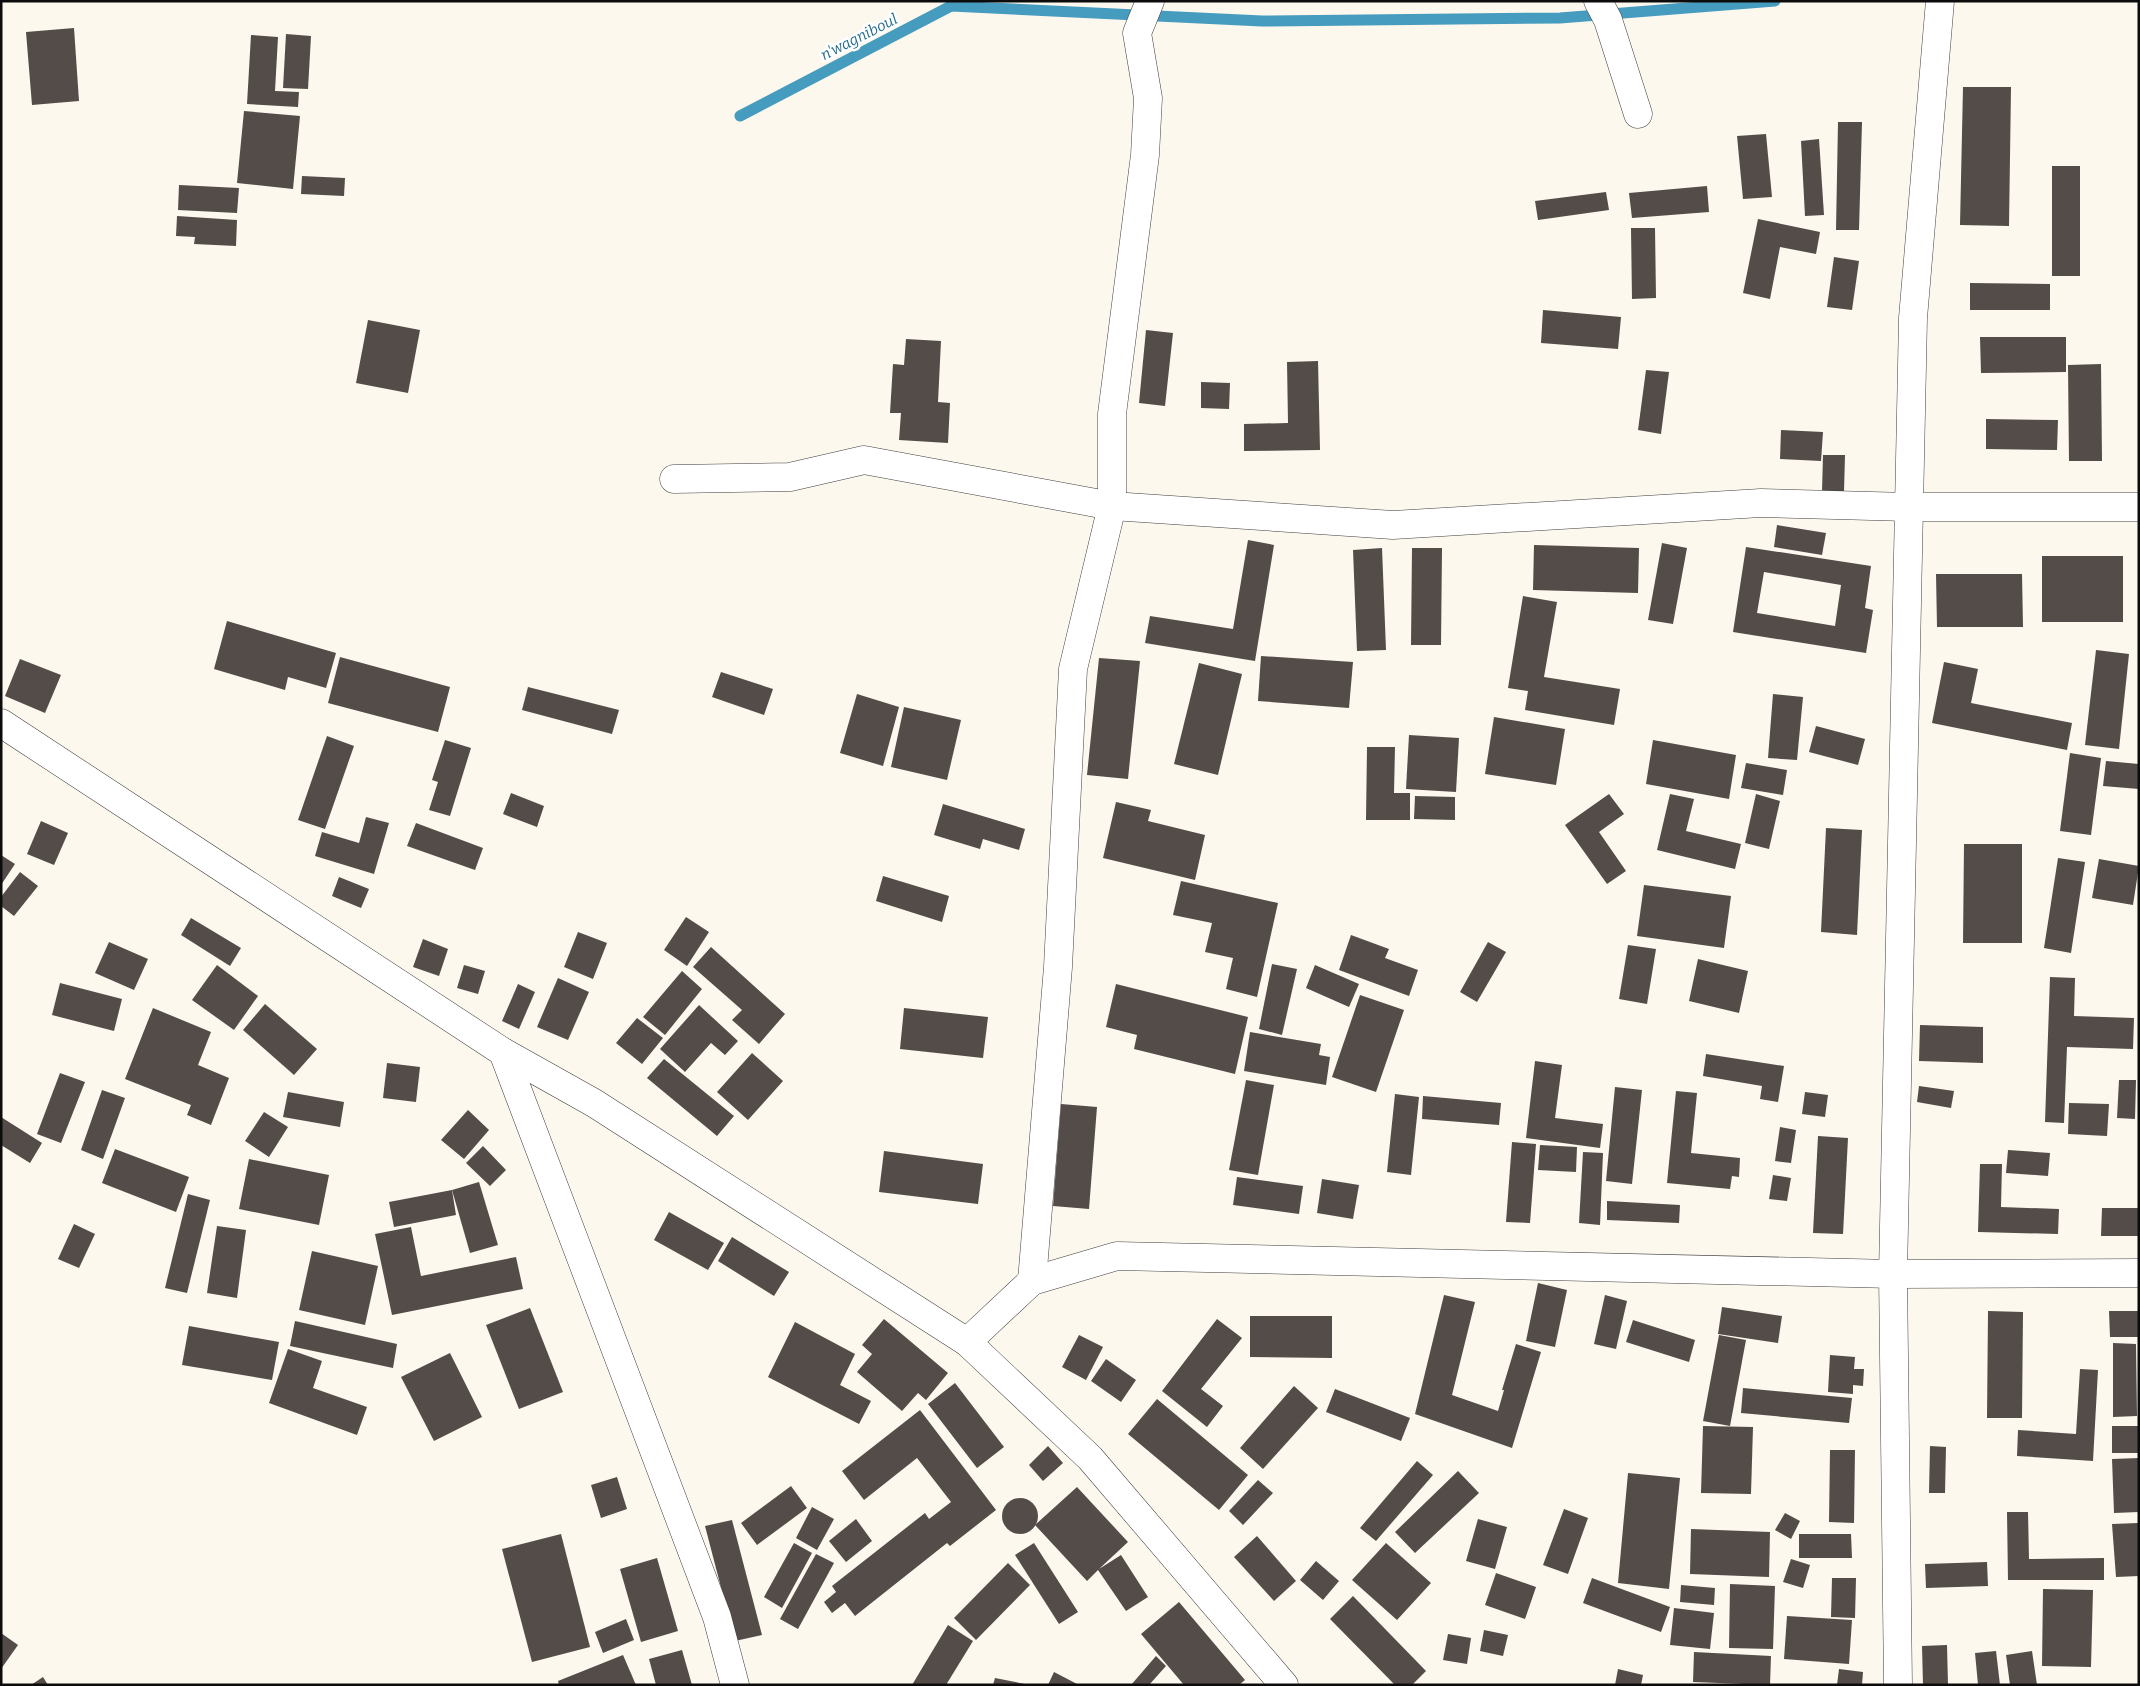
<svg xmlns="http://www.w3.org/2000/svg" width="2140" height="1686" viewBox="0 0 2140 1686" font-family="Bitter,serif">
<rect width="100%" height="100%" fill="#fdf8ed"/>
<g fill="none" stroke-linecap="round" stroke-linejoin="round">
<polyline stroke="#459cbe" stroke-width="11" points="740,116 951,6 1262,21 1560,18 1775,1"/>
</g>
<g fill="#534c49" fill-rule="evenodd">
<polygon points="74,28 79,101 32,105 26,32"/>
<polygon points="286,34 311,36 308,89 283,88"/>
<polygon points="251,35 278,37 275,91 299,92 298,107 247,104"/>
<polygon points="1963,87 2011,87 2009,226 1960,225"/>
<polygon points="244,111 300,116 293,189 237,183"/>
<polygon points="1838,122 1862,122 1859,230 1836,230"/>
<polygon points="1766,134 1772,197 1743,199 1737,136"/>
<polygon points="1819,139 1824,215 1805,216 1801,141"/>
<rect x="2052" y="166" width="28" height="110"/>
<polygon points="302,176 345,178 344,196 301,194"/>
<polygon points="179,185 239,188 237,213 178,210"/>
<polygon points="1707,186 1709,212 1632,218 1629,193"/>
<polygon points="1606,192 1609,210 1538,220 1535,201"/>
<polygon points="177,216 237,220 236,246 194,244 195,237 176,236"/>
<polygon points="1758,219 1820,232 1816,254 1780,247 1770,299 1743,293"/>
<polygon points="1631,228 1655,228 1656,298 1632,299"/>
<polygon points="1834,257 1859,261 1852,310 1827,307"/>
<polygon points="1970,283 2050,284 2050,310 1970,310"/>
<polygon points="1543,310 1621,317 1618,349 1541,343"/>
<polygon points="368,320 420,330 408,393 356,383"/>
<polygon points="1146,330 1173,333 1165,406 1139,403"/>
<polygon points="1980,337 2066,337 2066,372 1981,373"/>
<polygon points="906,339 941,341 938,402 950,403 948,443 899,440 901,413 890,413 893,364 904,365"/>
<polygon points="1318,361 1320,450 1244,451 1244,424 1288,423 1287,362"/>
<polygon points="2101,364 2102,461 2069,461 2068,365"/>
<polygon points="1646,370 1669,372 1661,434 1638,430"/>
<polygon points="1201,382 1230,383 1229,409 1201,408"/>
<polygon points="1986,419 2058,420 2057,450 1986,449"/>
<polygon points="1781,430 1823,432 1821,461 1780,459"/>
<polygon points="1823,455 1845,455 1844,492 1822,492"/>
<polygon points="1777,525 1826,533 1822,555 1774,547"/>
<polygon points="1248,540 1274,545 1255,661 1145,643 1150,616 1233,629"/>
<polygon points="1662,543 1687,548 1673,624 1648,620"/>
<polygon points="1534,545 1639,548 1638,593 1533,590"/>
<path d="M1746,547L1871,566L1865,608L1873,610L1866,653L1733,632ZM1764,572L1841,585L1835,626L1757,613Z"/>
<polygon points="1382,548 1386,650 1357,651 1353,550"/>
<polygon points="1412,548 1442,548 1441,645 1411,645"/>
<rect x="2042" y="556" width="81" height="66"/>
<polygon points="1936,574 2022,574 2023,627 1937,627"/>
<polygon points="1523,596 1557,602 1544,677 1620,689 1614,725 1525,710 1528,691 1508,688"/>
<polygon points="227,621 336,653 326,688 288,677 285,690 214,669"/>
<polygon points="2096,650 2129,654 2119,749 2085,745"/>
<polygon points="1261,656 1353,662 1349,708 1258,701"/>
<polygon points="340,657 450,687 438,732 328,703"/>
<polygon points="1099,658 1140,661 1128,779 1087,775"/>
<polygon points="20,659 61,675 45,713 5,696"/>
<polygon points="1944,662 1978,669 1971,703 2072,723 2067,750 1932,723"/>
<polygon points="1199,663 1242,674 1218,775 1174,764"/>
<polygon points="721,672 773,689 764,715 712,697"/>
<polygon points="528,687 619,710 612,734 522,710"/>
<polygon points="857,694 899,707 883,766 840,753"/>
<polygon points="1773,694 1803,697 1797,760 1768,758"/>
<polygon points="904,707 961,720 947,780 891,767"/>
<polygon points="1494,717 1565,729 1556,785 1485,774"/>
<polygon points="1816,726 1865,739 1858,765 1809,752"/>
<polygon points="1409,735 1459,738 1456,792 1406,789"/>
<polygon points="327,736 354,746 325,829 298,820"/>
<polygon points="445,740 471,748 450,816 429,810 438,782 432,780"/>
<polygon points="1653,740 1736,755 1729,799 1646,784"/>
<polygon points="1367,747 1395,747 1394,793 1410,793 1410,820 1366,820"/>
<polygon points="2070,753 2101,758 2091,835 2060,831"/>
<polygon points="2106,761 2139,764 2139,789 2103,786"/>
<polygon points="1746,763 1787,770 1783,795 1741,788"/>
<polygon points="511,793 544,806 537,827 503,814"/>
<polygon points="1609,794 1624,814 1599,832 1626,871 1607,884 1565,825"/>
<polygon points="1670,794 1694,799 1686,831 1741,844 1735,869 1657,850"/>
<polygon points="1756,794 1780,801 1769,849 1745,843"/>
<polygon points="1415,796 1455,797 1455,820 1414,819"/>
<polygon points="1116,802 1151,810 1148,821 1205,835 1195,880 1103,858"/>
<polygon points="943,804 1025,829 1019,850 983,839 980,849 934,835"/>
<polygon points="366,817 389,823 374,874 315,856 322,832 359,843"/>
<polygon points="41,821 68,833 54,865 27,854"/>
<polygon points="416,823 483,848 475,870 407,846"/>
<polygon points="1826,828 1862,830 1857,935 1821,932"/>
<polygon points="1964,844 2022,844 2022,943 1963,943"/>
<polygon points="1,855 15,864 1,885"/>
<polygon points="2058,858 2085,862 2071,953 2044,948"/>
<polygon points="2099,859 2139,866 2133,905 2092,898"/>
<polygon points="20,872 38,886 14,916 1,906 1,897"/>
<polygon points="883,876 949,896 942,922 876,901"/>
<polygon points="339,877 369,889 361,908 332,896"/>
<polygon points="1181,881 1278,903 1257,997 1226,989 1233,958 1205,952 1212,923 1173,915"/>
<polygon points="1644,885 1731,896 1724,948 1637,936"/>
<polygon points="686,917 709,932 687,966 664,950"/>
<polygon points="191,918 241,948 230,966 181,935"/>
<polygon points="578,932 607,943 593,979 564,967"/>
<polygon points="1351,935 1389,949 1385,958 1418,970 1409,996 1339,970"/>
<polygon points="423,939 448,949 439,976 413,967"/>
<polygon points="109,942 148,959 134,990 95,973"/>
<polygon points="1488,942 1506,952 1477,1002 1460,992"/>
<polygon points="1628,945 1656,949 1647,1004 1619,999"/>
<polygon points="711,947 785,1014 759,1044 732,1020 742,1010 693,967"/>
<polygon points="1698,959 1748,971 1739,1013 1689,1001"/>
<polygon points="1272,964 1297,969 1282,1035 1259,1029"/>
<polygon points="217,965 258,996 234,1030 192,1000"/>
<polygon points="464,965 485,971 478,994 457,988"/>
<polygon points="1315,965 1359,984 1349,1007 1306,988"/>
<polygon points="682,971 702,989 665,1035 643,1017"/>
<polygon points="2050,977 2075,978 2074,1016 2134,1018 2133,1049 2067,1047 2064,1123 2045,1122"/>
<polygon points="558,978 589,992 568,1040 537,1027"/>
<polygon points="60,983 122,999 114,1031 52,1015"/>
<polygon points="518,984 535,992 519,1029 502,1021"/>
<polygon points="1116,984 1248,1017 1235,1074 1134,1049 1137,1035 1106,1027"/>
<polygon points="1360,995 1404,1010 1376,1092 1332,1077"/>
<polygon points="265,1004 317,1049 294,1075 243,1030"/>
<polygon points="699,1005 738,1041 725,1055 711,1043 685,1072 660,1049"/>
<polygon points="153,1008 211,1032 198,1065 229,1078 211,1125 187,1115 191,1105 125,1079"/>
<polygon points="904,1008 988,1017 983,1058 900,1049"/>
<polygon points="637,1018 663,1038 642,1064 616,1043"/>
<polygon points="1920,1025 1983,1027 1983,1063 1919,1061"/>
<polygon points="1250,1032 1321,1044 1319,1055 1330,1057 1326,1085 1244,1071"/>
<polygon points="752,1053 783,1081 748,1120 717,1092"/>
<polygon points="1706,1054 1784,1066 1778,1102 1760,1099 1762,1086 1703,1076"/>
<polygon points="664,1059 734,1116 717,1136 647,1078"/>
<polygon points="1535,1061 1562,1065 1555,1118 1603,1124 1600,1148 1526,1138"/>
<polygon points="387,1063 420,1067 416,1102 383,1098"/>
<polygon points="60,1073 85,1082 61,1143 37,1134"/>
<polygon points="1246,1080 1274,1085 1258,1175 1229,1170"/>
<polygon points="2119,1080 2136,1080 2135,1119 2117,1118"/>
<polygon points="1919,1086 1954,1091 1951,1108 1917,1102"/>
<polygon points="1615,1087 1642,1090 1632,1184 1606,1181"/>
<polygon points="102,1090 125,1098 103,1159 81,1150"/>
<polygon points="1676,1091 1697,1093 1691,1153 1740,1158 1739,1177 1732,1176 1730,1189 1667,1183"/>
<polygon points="288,1092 344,1102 340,1127 283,1117"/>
<polygon points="1805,1092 1828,1095 1825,1117 1802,1114"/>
<polygon points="1395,1094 1419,1097 1411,1175 1387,1172"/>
<polygon points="1423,1096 1501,1103 1499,1125 1422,1119"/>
<polygon points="2069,1103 2109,1104 2107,1136 2068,1134"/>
<polygon points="1061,1104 1097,1107 1089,1209 1053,1206"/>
<polygon points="468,1110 489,1130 464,1159 441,1140"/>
<polygon points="264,1112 288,1127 269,1157 245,1141"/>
<polygon points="1,1117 42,1143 30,1163 1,1145"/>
<polygon points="1780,1127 1796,1130 1791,1163 1775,1161"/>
<polygon points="1818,1136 1848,1138 1843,1234 1813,1233"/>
<polygon points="1512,1142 1536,1144 1530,1223 1506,1222"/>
<polygon points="1540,1145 1577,1147 1576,1172 1538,1170"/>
<polygon points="483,1146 506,1170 490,1186 466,1163"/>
<polygon points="115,1149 189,1177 176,1212 102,1183"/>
<polygon points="2008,1150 2050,1153 2048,1176 2006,1173"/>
<polygon points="884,1151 983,1164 978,1204 879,1192"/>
<polygon points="1583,1152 1603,1153 1600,1225 1579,1223"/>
<polygon points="249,1159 329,1175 319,1225 239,1209"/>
<polygon points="1980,1164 2002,1164 2001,1207 2059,1209 2058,1234 1978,1232"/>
<polygon points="1773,1175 1791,1178 1787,1201 1769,1199"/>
<polygon points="1237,1177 1303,1186 1299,1214 1233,1205"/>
<polygon points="1322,1179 1359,1185 1353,1219 1317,1213"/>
<polygon points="479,1182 498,1245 470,1253 452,1190"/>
<polygon points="452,1190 456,1215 394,1227 389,1202"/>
<polygon points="188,1194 210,1200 187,1293 165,1288"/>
<polygon points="1607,1201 1680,1205 1679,1223 1607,1220"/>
<polygon points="2102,1208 2139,1208 2139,1236 2101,1236"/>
<polygon points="669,1212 724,1243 708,1270 654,1240"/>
<polygon points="74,1224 95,1234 79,1268 58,1259"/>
<polygon points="217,1226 246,1230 237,1298 207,1293"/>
<polygon points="411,1227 421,1276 516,1257 523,1289 392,1315 375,1234"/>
<polygon points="732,1237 789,1272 774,1296 718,1261"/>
<polygon points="312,1251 378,1266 365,1325 299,1310"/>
<polygon points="1538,1283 1567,1290 1555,1347 1526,1341"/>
<polygon points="1444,1295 1475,1302 1452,1395 1498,1411 1504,1390 1502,1390 1516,1344 1541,1352 1512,1448 1415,1414"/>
<polygon points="1605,1295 1627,1301 1616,1349 1594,1344"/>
<polygon points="1722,1307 1782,1316 1778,1343 1718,1334"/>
<polygon points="530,1308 563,1392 519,1409 486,1325"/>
<polygon points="1988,1311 2023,1312 2022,1418 1987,1418"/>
<polygon points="2109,1311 2139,1311 2139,1337 2110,1337"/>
<polygon points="1250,1316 1332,1316 1332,1358 1250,1357"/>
<polygon points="884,1319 948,1373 926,1400 918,1393 902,1411 857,1372 872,1354 862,1345"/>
<polygon points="1217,1319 1242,1338 1201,1389 1223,1406 1207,1427 1162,1391"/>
<polygon points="1633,1320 1695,1340 1689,1362 1626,1342"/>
<polygon points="295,1321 397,1344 393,1368 290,1346"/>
<polygon points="795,1322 855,1354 840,1385 871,1401 859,1424 768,1377"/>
<polygon points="189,1326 279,1342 272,1380 182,1365"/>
<polygon points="1079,1335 1103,1347 1086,1380 1062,1367"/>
<polygon points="1719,1335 1746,1340 1730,1426 1703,1421"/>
<polygon points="2113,1343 2136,1344 2137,1416 2113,1417"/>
<polygon points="288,1349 322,1361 313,1388 367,1407 357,1435 269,1403"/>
<polygon points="450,1353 482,1417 434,1441 401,1377"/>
<polygon points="1830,1355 1855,1357 1854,1369 1864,1369 1863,1386 1853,1385 1853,1394 1828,1392"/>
<polygon points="1106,1359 1136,1380 1121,1402 1091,1381"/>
<polygon points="2080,1369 2098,1370 2093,1461 2017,1456 2018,1430 2076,1434"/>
<polygon points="955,1383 1004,1447 977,1468 928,1404"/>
<polygon points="1294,1386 1318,1408 1263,1469 1240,1448"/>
<polygon points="1743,1388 1852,1398 1849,1423 1741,1413"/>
<polygon points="1335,1389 1410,1418 1401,1441 1326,1412"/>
<polygon points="1157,1399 1248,1475 1219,1510 1128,1434"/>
<polygon points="920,1410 996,1510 950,1546 947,1543 855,1616 845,1603 832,1613 824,1602 836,1592 832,1586 925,1513 929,1519 951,1502 917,1458 864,1500 842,1471"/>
<polygon points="1703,1426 1753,1427 1751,1494 1701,1493"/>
<rect x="2112" y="1426" width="27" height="27"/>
<polygon points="1048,1446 1063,1463 1043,1481 1029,1465"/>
<polygon points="1930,1446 1946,1447 1945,1493 1929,1493"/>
<polygon points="1830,1450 1855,1450 1854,1523 1829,1522"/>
<polygon points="2139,1458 2139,1512 2114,1513 2112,1459"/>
<polygon points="1417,1461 1433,1475 1376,1541 1360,1528"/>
<polygon points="1458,1471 1479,1493 1415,1553 1395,1532"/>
<polygon points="1628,1473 1680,1478 1669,1589 1618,1583"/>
<polygon points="617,1477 627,1509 601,1518 591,1485"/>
<polygon points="1258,1480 1273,1493 1243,1525 1229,1511"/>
<polygon points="791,1486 807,1508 757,1545 741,1523"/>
<polygon points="1077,1487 1128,1542 1099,1569 1121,1555 1148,1597 1126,1611 1098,1570 1087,1581 1035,1525"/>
<circle cx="1020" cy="1516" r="18"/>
<polygon points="812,1507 834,1519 817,1550 796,1538"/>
<polygon points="1564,1509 1588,1518 1568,1574 1543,1565"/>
<polygon points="2007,1512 2028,1512 2029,1559 2104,1558 2104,1580 2008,1580"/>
<polygon points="1785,1513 1800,1521 1791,1539 1775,1530"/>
<polygon points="856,1519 872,1541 846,1562 829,1541"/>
<polygon points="1478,1519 1507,1527 1495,1569 1466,1561"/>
<polygon points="732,1520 762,1635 735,1641 705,1526"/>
<polygon points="2138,1523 2139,1576 2116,1577 2112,1524"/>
<polygon points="1691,1529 1770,1532 1769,1577 1690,1574"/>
<polygon points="561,1534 590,1647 532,1662 502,1549"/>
<polygon points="1799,1534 1851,1534 1852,1558 1799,1558"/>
<polygon points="1257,1536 1296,1581 1274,1601 1234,1557"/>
<polygon points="794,1543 812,1553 782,1608 764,1597"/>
<polygon points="1034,1543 1078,1612 1059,1624 1015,1555"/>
<polygon points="1386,1543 1431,1583 1397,1620 1352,1580"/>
<polygon points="816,1554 834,1563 798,1629 780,1619"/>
<polygon points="657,1558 678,1631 641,1642 620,1569"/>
<polygon points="1791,1559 1810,1565 1803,1588 1783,1582"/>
<polygon points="1316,1561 1339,1581 1323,1600 1300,1580"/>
<polygon points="1987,1562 1988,1586 1926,1588 1925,1564"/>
<polygon points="1008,1563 1030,1585 976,1640 954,1618"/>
<polygon points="1496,1573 1536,1587 1525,1619 1485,1605"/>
<polygon points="1592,1578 1670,1607 1661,1632 1583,1603"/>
<polygon points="1832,1578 1856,1578 1855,1618 1831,1617"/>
<polygon points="1730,1584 1775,1586 1773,1649 1729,1648"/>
<polygon points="1681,1585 1715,1588 1714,1605 1680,1602"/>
<polygon points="2043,1589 2093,1590 2091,1667 2042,1666"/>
<polygon points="1353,1596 1426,1671 1412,1685 1395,1685 1330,1619"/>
<polygon points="1179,1602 1245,1680 1239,1685 1184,1685 1141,1634"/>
<polygon points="1674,1608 1714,1613 1710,1649 1670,1645"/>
<polygon points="1787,1616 1852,1620 1849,1664 1784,1659"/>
<polygon points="626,1619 634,1640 603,1653 595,1632"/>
<polygon points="948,1625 973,1641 946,1685 912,1685"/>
<polygon points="1484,1630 1508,1635 1503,1656 1480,1651"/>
<polygon points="1,1633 18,1645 1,1669"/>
<polygon points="1448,1634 1471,1638 1467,1664 1443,1660"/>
<polygon points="1947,1645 1948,1685 1923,1685 1922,1646"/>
<polygon points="682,1650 692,1685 656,1685 649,1659"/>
<polygon points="1996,1651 2000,1685 1978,1685 1975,1653"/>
<polygon points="2032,1651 2037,1685 2010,1685 2006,1655"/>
<polygon points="1694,1652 1771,1656 1770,1685 1693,1682"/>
<polygon points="623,1655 636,1685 559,1685 558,1681"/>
<polygon points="1156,1656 1166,1666 1149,1685 1131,1685"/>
<polygon points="1618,1669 1643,1675 1641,1685 1615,1685"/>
<polygon points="1839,1669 1863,1672 1862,1685 1837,1685"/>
<polygon points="1054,1672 1079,1685 1048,1685"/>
<polygon points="43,1677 48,1685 31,1685"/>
<polygon points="995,1678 1025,1684 1025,1685 993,1685"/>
</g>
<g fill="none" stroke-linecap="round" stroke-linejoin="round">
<defs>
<g id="minor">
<polyline points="1598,1 1608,20 1638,114"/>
<polyline points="674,479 790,477 864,460 1112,506 1393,525 1761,503 1909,507 2139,507"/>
<polyline points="1,723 503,1052 594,1103 967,1342 1090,1458 1284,1685"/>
<polyline points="503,1052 717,1617 735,1685"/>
<polyline points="1032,1281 1058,967 1073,669 1112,506 1112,414 1145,155 1148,98 1137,33 1150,1"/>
<polyline points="967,1342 1032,1281 1117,1256 1893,1274 2139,1273"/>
<polyline points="1898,1685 1893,1274 1909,507 1913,318 1940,1"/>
</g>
</defs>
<use href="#minor" stroke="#3f3f3f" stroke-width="29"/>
<use href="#minor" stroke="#fff" stroke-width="28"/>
</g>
<g text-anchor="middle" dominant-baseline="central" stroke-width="5" stroke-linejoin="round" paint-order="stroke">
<g font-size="15" font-style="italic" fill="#236c90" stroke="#fff">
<text transform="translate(859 37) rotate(-27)">n'wagniboul</text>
</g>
</g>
<rect width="2140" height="1686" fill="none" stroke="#0c0c0c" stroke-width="5"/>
</svg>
